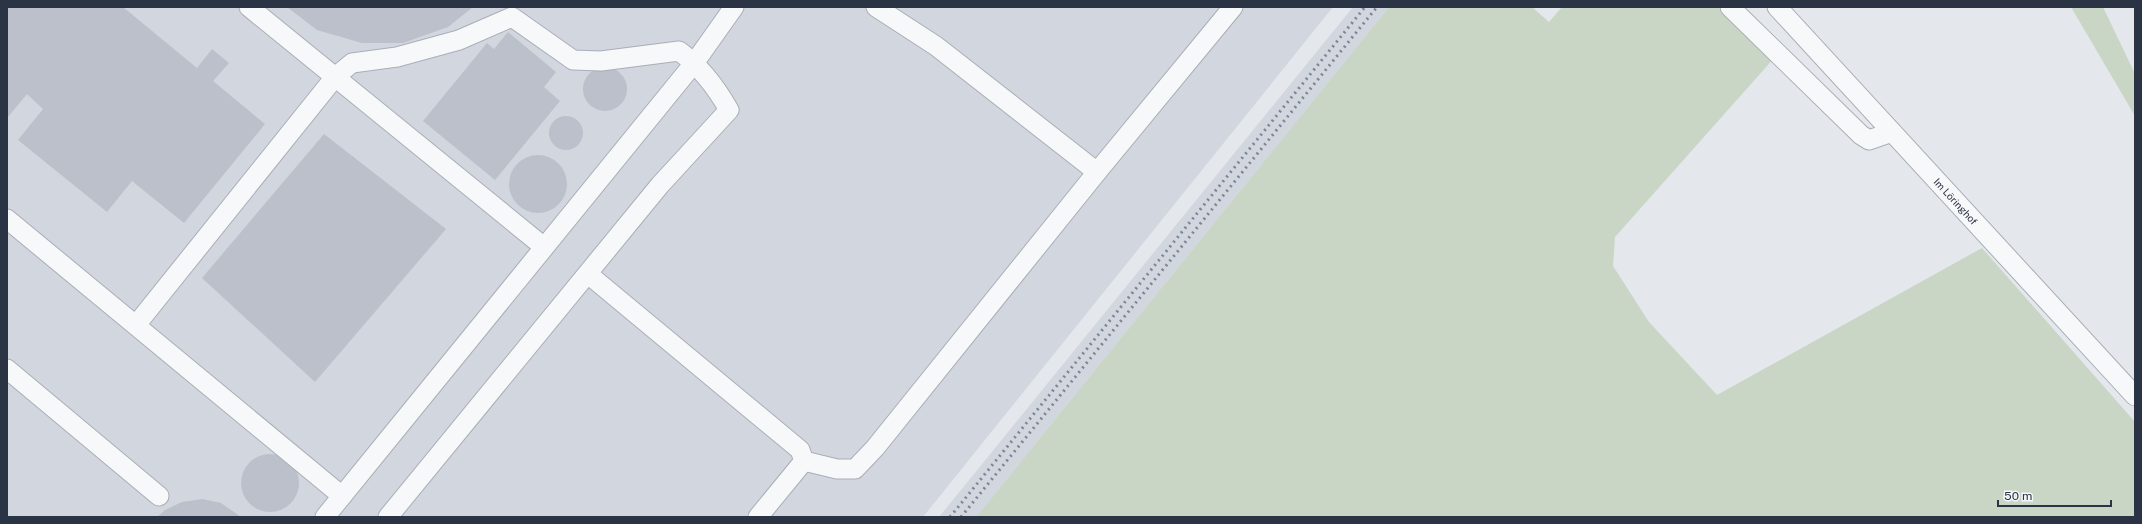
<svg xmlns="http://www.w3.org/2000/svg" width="2142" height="524" viewBox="0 0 2142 524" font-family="'Public Sans',sans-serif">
<rect width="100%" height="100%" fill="#e4e7ec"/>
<g fill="#d2d6de">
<polygon points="7,7 1333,7 923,517 7,517"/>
<polygon points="1353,7 1389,7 976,517 939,517"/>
</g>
<g fill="#c9d6c5">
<polygon points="1389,7 1532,7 1549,22 1562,7 1722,7 1775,57 1615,237 1613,266 1649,322 1717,395 1982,248 2135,422 2135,517 976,517"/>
<polygon points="2071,7 2103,7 2135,74 2135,116"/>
</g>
<g fill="#bbc0ca">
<polygon points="7,7 123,7 197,68 212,49 229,63 213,81 265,124 184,223 132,181 107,212 18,140 43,109 27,94 7,118"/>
<polygon points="287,7 473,7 448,27 403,43 362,43 317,30"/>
<polygon points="508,32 556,72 544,87 560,101 495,180 423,121 487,43 494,49"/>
<circle cx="605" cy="89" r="22"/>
<circle cx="566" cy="133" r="17"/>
<polygon points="324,134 446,229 315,382 202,278"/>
<circle cx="538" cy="184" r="29"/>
<circle cx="270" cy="483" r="29"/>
<polygon points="202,499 221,503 241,517 157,517 165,510 182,502"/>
</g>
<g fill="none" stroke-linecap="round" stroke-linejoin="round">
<defs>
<g id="minor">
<polyline points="249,7 544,247"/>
<polyline points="876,7 936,46 1097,172"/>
<polyline points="1730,7 1861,135 1869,140 1892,132"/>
<path id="s1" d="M1777,7L2135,396"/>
<polyline points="7,219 342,496"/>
<polyline points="588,274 800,450 804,461 758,517"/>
<path d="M136,325L335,77L352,63L397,57L459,40L512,17L573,60L601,61L679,51C701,67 716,87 729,110L660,185L388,517"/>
<polyline points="7,369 159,496"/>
<polyline points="804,461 837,469 855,469 875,448 1097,172 1233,7"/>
<polyline points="325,517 695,62 734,7"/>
</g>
</defs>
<use href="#minor" stroke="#a9aeb7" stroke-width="21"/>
<use href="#minor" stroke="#f7f8fa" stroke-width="19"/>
<g stroke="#7d8696" stroke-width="3" stroke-dasharray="2 4" stroke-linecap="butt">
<polyline points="950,517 1365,7"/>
<polyline points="961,517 1377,7"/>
</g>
</g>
<g text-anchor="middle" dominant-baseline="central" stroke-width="3.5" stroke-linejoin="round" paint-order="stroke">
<g font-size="10" fill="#2b3445" stroke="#f4f6f9">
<text stroke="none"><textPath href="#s1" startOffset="264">Im Löringhof</textPath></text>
</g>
</g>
<rect width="2142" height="524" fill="none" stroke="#2b3445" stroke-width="16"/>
<path d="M1998 500v6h113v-6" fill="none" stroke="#2b3445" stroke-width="2"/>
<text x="2004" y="500" font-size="12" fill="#2b3445" stroke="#f4f6f9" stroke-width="3" paint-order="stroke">50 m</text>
</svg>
